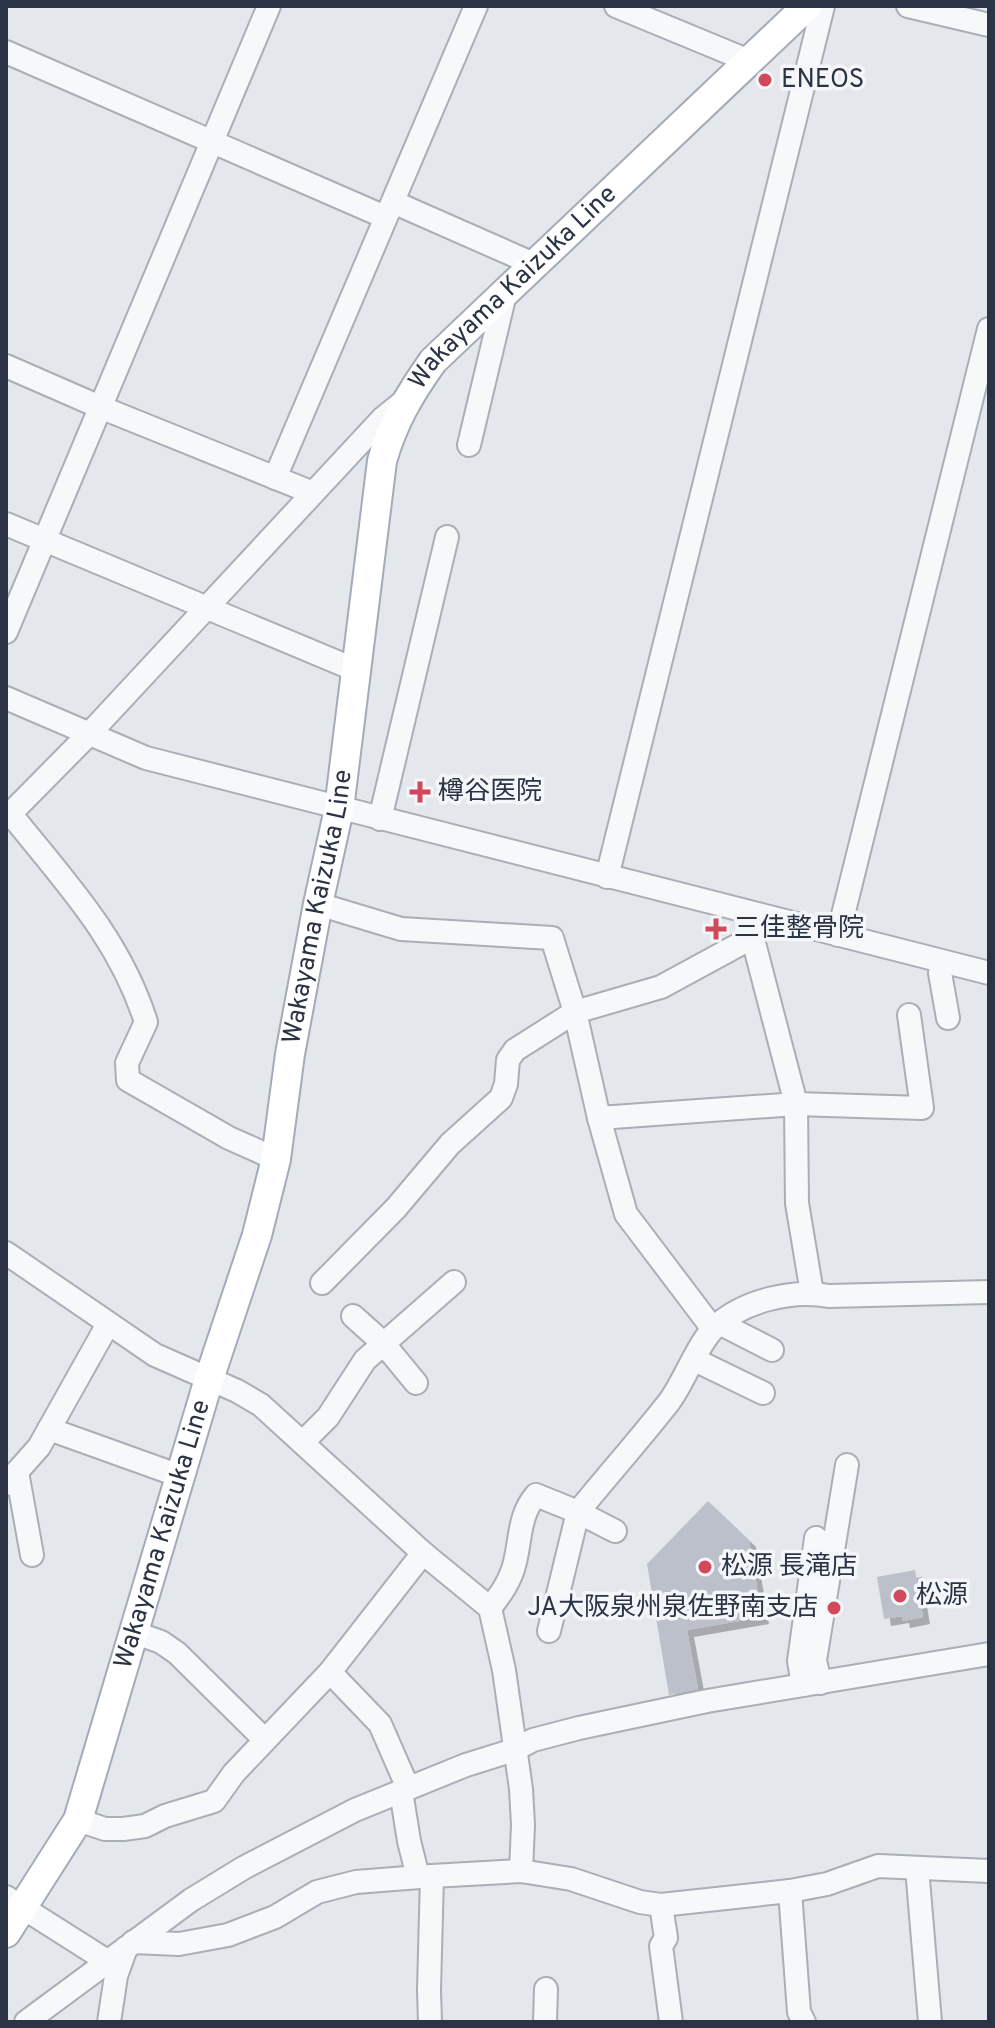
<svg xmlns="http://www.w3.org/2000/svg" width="995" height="2028" viewBox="0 0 995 2028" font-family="Overpass,'Noto Sans JP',sans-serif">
<defs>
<filter id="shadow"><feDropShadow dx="7" dy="7" stdDeviation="0" flood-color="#0004"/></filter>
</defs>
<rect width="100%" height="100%" fill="#e4e7ec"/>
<g fill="#bbc0ca" filter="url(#shadow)">
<polygon points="708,1501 749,1540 762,1617 687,1630 698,1689 669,1695 647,1564"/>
<polygon points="915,1570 923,1617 903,1621 902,1616 884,1619 877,1577"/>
</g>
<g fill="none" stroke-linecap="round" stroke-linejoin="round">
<defs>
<g id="minor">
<polyline points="616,6 749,61"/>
<polyline points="908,6 989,25"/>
<polyline points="6,52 385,217"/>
<polyline points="393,202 536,265"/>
<polyline points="6,366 100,407 313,493"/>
<polyline points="469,445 505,294"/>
<polyline points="275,478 476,6"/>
<polyline points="6,524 356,670"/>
<polyline points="6,632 269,6"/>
<polyline points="6,698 146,758 989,973"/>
<path d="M10,813C64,881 119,937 146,1022L127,1063L128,1080L229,1138L276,1159"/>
<polyline points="6,818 90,733 383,418 404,401"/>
<polyline points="380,819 447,537"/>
<polyline points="607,877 823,6"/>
<polyline points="318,904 401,929 552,938 575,1012 599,1118 626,1214 713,1329"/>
<polyline points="749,924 796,1104 797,1203 812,1293"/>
<polyline points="838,935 989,329"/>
<polyline points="944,962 940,973 948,1018"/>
<polyline points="599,1118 796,1104 922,1108 909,1015"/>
<polyline points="6,1253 155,1355 237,1391 261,1405 423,1553 490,1608 504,1670 521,1789 523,1825 521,1871"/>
<polyline points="322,1283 396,1208 450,1144 501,1098 506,1084 508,1060 515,1050 575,1012 661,987 753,937"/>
<polyline points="353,1316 383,1343 416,1383"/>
<polyline points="721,1324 772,1350"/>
<polyline points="695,1360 763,1393"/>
<polyline points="49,1429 180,1476"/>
<polyline points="303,1442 328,1417 365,1360 454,1282"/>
<polyline points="17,1472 32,1555"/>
<polyline points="6,1484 39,1447 108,1324"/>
<path d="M490,1608C501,1594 511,1580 515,1562C521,1537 519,1515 536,1495L578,1512C608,1475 640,1439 669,1402C684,1382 697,1345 714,1328C742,1301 792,1289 829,1296L989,1292"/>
<polyline points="549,1631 578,1512 615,1531"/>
<polyline points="133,1632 161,1642 177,1653 265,1740"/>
<polyline points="330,1672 380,1724 408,1788"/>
<polyline points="820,1683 815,1660 847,1465"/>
<polyline points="803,1685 799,1661 816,1538"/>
<polyline points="401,1791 409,1841 418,1877"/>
<polyline points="78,1820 105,1829 123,1829 145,1826 165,1816 214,1801 234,1773 330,1672 423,1553"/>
<polyline points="917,1868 930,2022"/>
<polyline points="790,1891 799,2012 804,2022"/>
<polyline points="6,1897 107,1961"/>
<polyline points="661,1905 666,1938 661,1946 671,2022"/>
<polyline points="133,1942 179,1944 228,1935 275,1917 317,1892 356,1882 432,1876 521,1871 571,1879 640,1902 661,1905 790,1891 827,1884 878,1866 989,1871"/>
<polyline points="26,2022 191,1900 245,1867 355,1810 466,1765 514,1750 533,1740 579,1728 707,1701 989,1654"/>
<polyline points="109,2022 116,1976 126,1948"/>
<polyline points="430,2022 429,1990 432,1876"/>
<polyline points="545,2022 546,1989"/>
</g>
<g id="major">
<path id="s1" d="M6,1933L78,1820L209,1379L257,1235L276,1159L290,1054L318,904L339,809L382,461C393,422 409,395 433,361L807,6"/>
</g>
</defs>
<use href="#minor" stroke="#a9aeb7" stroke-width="26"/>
<use href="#major" stroke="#a3abb8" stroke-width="32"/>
<use href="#minor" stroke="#f7f8fa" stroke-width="22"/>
<use href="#major" stroke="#fff" stroke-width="28"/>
</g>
<g fill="#d1495b" stroke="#f4f6f9" stroke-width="3">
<circle cx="765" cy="80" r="8"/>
<path d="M416 780h8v8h8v8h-8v8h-8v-8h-8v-8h8z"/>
<path d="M712 917h8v8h8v8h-8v8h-8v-8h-8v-8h8z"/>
<circle cx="705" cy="1567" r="8"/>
<circle cx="900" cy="1596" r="8"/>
<circle cx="834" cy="1608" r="8"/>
</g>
<g text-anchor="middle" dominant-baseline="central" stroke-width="7" stroke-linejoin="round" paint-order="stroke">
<g font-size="26" fill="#2b3445" stroke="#f4f6f9" text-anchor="start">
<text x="781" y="80">ENEOS</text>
<text x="438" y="792">樽谷医院</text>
<text x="734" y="929">三佳整骨院</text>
<text x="721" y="1567">松源 長滝店</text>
<text x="916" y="1596">松源</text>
<text x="818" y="1608" text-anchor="end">JA大阪泉州泉佐野南支店</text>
</g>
<g font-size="26" fill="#2b3445" stroke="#f4f6f9">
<text stroke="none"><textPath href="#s1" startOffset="1752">Wakayama Kaizuka Line</textPath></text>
<text stroke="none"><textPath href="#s1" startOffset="1080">Wakayama Kaizuka Line</textPath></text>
<text stroke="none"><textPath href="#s1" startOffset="432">Wakayama Kaizuka Line</textPath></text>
</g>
</g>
<rect width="995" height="2028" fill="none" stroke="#2b3445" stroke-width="16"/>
</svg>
